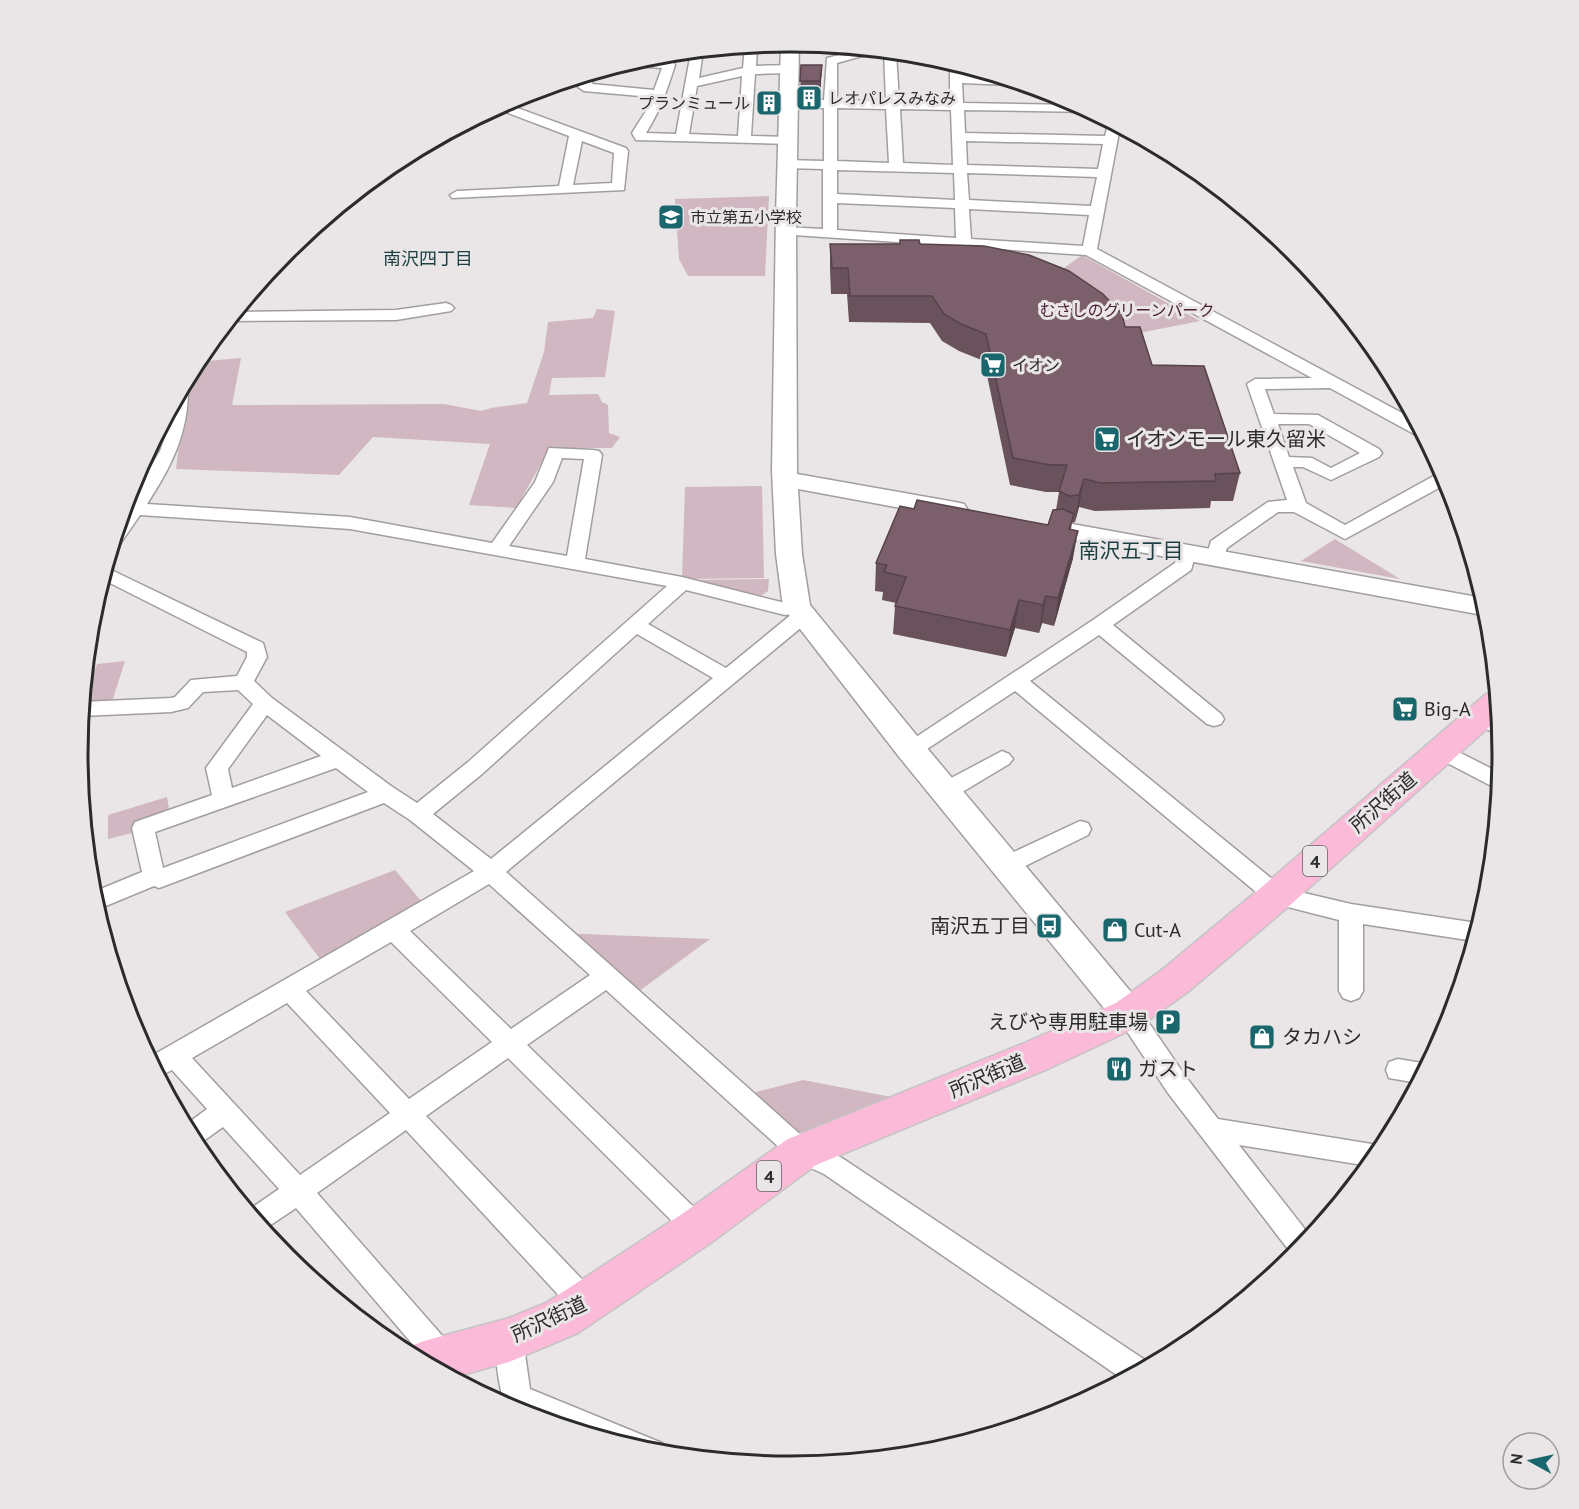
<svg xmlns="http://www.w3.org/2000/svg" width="1579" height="1509" viewBox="0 0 1579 1509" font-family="'PT Sans','Noto Sans JP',sans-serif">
<rect width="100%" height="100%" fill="#eae6e7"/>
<g fill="#d0b7c1">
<polygon points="769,196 765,276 688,276 679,259 675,199"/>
<polygon points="1082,255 1200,321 1119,337 1042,284"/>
<polygon points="597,309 615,311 605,377 552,378 549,395 598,394 602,402 608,405 609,433 620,437 612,448 550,448 516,508 469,505 490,444 373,437 339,475 176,469 187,378 195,362 241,358 232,405 444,404 481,411 491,408 527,403 544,352 548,322 593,318"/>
<polygon points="762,486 764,578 682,579 685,487"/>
<polygon points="1335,539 1400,579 1301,561"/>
<polygon points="769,579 768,591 761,596 689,580"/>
<polygon points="125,661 111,705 82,707 97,664"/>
<polygon points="167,797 170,815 140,831 108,839 108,815"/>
<polygon points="395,870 428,909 326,967 285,912"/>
<polygon points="557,933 710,939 631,997"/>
<polygon points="803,1080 923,1103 802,1152 741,1096"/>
</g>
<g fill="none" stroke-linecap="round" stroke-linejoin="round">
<defs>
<g id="street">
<path d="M757,45L756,66L789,65L795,69L789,73L755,74L751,136L787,137L794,141L792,144L636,140L632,133L646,111L651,97L584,91L578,87L583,76L595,72L592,84L654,90L662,68L621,65L637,60L673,62L675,65C667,90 660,111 646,133L676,134L691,52L703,51L699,78L743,68L745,46ZM742,76L738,136L689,134L697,86Z"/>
<path d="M863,49L880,51L837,63V100L886,101L884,51L896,53L899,101L950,102V62L961,66L962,75L998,77L1016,82L1010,85L962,83L963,103L1078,105L1091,112L964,110L965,133L1105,136L1109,121L1120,127L1097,249L1415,420L1422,434H1414L1330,388L1265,389L1274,414L1318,415L1379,449L1382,453L1379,457L1331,480L1303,467H1293L1306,503L1345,525L1439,473L1443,472L1448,483L1345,539L1294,512H1278L1227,548L1222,562H1208L1206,558L1211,541L1268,502L1287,500L1247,384L1255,379L1312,378L1086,255L779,234L777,231L779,228L784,227L823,229V169L786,168L779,164L786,160L824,161V108L788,107L782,103L788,99L824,100L827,58ZM837,108L886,109L889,163L837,161ZM900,109L951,110L953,165L903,163ZM966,141L1103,144L1098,169L967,165ZM837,170L954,173L955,200L837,194ZM967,173L1097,177L1091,206L969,200ZM837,203L955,208L956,238L837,230ZM969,209L1089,215L1083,246L971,239ZM1278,424H1309L1360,453L1331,468L1312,458L1289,457Z"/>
<path d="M504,103L626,148L628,151L624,190L452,198L450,195L457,191L559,186L569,136L495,108ZM582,141L614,153L612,183L573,185Z"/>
<polygon points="446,303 451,305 454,308 451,311 396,320 228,321 235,312 396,310"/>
<path d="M183,386L188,390C188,434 171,467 147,504L350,517L492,543L535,482L549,448L593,450L599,451L602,455L585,559L682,577L785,603L797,601L804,602L807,607L805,610L812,616L809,621L506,872L811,1144L842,1158L1148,1362L1150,1366L1124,1380L824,1174L793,1160L606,990L527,1045L706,1219L710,1228L706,1237L697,1241L688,1237L508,1058L426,1116L596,1294L600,1304L596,1314L586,1317L576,1314L406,1130L317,1193L453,1348L457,1358L453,1368L443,1372L433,1368L296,1208L263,1230L247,1211L279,1189L223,1127L195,1147L184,1126L207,1109L172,1070L158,1077L148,1058L474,871L410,820L384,803L167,885L159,888L154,886L96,910L91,893L142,872L132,828L135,822L212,795L206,768L253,704L238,690L203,692L188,708L171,712L81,716L82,702L171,698L175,697L191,680L237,676L247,657V652L102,579L105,567L263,643L267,657L254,681L272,698L391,786L417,803L468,762L667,586L350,529L140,515L120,544L112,545L125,502L131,501L160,451L167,432L171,407ZM562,458L584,459L567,556L509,546L553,482ZM686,590L785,615L792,614L726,668L648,624ZM637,634L713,678L491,859L433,814L482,774ZM267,715L321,756L232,788L228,769ZM336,768L368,792L163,868L155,832ZM489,884L590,975L511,1029L410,931ZM391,942L492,1042L409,1099L306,991ZM287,1003L390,1113L300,1175L192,1058Z"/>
<polygon points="1187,547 1194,549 1196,553 1191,570 1113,625 1221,714 1224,719 1221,724 1214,726 1207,724 1099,635 1030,681 1283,888 1351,904 1477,923 1479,923 1474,941 1363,924 1363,991 1359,998 1351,1001 1343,998 1339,991 1339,920 1268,902 1015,691 918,755 911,758 904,755 901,750 904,745 1093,620 1175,563 1180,549"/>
<polygon points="1479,711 1498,719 1500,735 1472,723 1469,718 1472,713"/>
<polygon points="1441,743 1500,773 1499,790 1434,756 1431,751 1434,746"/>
<polygon points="1002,751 1009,754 1013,759 1009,764 954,797 946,799 938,797 935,791 938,785"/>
<polygon points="1080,821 1088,823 1091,829 1088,835 1015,871 1007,874 999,871 996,865 999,859"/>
<polygon points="1129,1004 1138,1007 1186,1077 1218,1119 1384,1146 1369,1166 1239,1145 1311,1237 1294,1257 1168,1093 1120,1021 1117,1014 1120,1007"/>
<polygon points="1398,1059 1428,1064 1418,1083 1389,1078 1386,1070 1389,1062"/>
<path d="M509,1326L519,1330L523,1340L530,1389L662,1443L666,1455L650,1453L520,1414L506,1407C499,1390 492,1347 499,1330Z"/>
</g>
<g id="secondary">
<polygon points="781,43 799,43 796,216 797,474 955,502 964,504 968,510 964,516 955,518 798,489 802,554 810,605 922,742 1141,1004 1146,1014 1141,1024 1129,1029 1117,1024 900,758 783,607 776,554 772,471 776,216"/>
<polygon points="1072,524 1483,598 1488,616 1063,538 1059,532 1063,526"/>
</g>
<polygon id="primary" points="1496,691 1498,719 1289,906 1189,991 1142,1025 1050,1068 816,1165 712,1242 578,1333 509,1362 451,1378 406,1353 408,1347 424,1341 509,1318 546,1303 682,1214 788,1139 1022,1044 1116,1003 1163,969 1263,886 1486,694"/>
</defs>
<use href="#street" stroke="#a29e9f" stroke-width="3"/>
<use href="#secondary" stroke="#a29e9f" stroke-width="3"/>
<use href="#primary" stroke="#c4c4c4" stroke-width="3"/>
<use href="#street" fill="#fff" fill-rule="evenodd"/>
<use href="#secondary" fill="#fff" fill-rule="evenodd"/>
<use href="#primary" fill="#fabad8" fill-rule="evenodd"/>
</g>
<g fill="#6a525c">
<polygon points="801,65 822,65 820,98 800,97"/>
<polygon points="830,244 920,244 1125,327 1152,365 1240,473 1233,501 1211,501 1210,508 1095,511 1079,507 1075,522 1072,523 1071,529 1073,558 1054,626 1042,623 1039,633 1015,628 1006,657 893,634 895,606 896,603 882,600 883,592 875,591 876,563 914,509 1048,525 1056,510 1059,492 1046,492 1010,485 984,361 959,351 942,341 930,323 849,322 847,294 831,294 830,270"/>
</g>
<g fill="#56424b">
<polygon points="822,65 821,81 820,98 820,81"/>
<polygon points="1084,479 1079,507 1075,522 1079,495"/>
<polygon points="1078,531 1073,558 1054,626 1058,598"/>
<polygon points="1046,596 1042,623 1039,633 1043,605"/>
<polygon points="1019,600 1015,628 1006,657 1010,630"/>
</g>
<g fill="#7b5f6b" stroke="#56424b" stroke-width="1.5">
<polygon points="801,65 822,65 820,81 800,81"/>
<polygon points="900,240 919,240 920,244 984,246 1029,255 1069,271 1103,294 1122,314 1125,327 1140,327 1152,365 1204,366 1240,473 1215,474 1216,481 1100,483 1084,479 1079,495 1069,496 1059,491 1067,465 1050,465 1013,458 986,334 961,324 944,314 932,296 850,296 848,268 832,268 830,244 900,244"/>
<polygon points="917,500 1048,525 1053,510 1063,509 1074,514 1069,529 1078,531 1058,598 1046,596 1043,605 1019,600 1010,630 895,606 906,577 884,572 887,565 876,563 900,506 914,509"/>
</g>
<defs>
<symbol id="building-square" viewBox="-11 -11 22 22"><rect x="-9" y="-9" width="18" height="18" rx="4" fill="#19676c" stroke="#eae6e7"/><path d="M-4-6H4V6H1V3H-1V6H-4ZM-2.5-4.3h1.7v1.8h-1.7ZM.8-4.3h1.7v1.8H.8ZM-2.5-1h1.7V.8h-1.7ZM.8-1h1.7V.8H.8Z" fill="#fff"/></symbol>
<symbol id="school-square" viewBox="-11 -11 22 22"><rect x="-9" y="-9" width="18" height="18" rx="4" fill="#19676c" stroke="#eae6e7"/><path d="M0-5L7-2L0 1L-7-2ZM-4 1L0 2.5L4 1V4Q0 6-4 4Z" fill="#fff"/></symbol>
<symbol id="supermarket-square" viewBox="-11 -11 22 22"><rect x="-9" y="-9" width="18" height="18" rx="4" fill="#19676c" stroke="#eae6e7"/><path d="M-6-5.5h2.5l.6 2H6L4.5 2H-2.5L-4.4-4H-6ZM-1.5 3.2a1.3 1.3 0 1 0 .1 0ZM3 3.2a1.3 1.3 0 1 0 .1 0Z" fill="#fff"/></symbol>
<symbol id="bus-square" viewBox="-11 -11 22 22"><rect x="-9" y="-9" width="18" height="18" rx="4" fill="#19676c" stroke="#eae6e7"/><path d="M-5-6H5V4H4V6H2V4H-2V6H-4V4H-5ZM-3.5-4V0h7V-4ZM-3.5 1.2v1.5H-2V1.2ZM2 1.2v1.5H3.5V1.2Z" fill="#fff"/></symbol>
<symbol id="shop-square" viewBox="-11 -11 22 22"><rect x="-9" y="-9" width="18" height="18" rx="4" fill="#19676c" stroke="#eae6e7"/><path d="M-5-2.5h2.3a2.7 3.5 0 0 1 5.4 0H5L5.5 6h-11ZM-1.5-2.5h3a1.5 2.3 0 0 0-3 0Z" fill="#fff"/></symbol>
<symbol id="parking-square" viewBox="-11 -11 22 22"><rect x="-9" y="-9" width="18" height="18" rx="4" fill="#19676c" stroke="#eae6e7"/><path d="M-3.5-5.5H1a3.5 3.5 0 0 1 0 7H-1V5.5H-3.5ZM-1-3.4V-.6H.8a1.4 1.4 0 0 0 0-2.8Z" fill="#fff"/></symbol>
<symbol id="restaurant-square" viewBox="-11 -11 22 22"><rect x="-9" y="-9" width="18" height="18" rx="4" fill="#19676c" stroke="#eae6e7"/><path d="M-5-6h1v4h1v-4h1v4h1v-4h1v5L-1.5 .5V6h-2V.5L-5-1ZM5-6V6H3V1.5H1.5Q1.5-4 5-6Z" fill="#fff"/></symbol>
</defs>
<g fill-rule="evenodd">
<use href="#building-square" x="794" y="83" width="30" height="30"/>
<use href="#building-square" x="754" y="88" width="30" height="30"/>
<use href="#school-square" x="656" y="202" width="30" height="30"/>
<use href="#supermarket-square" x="978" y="350" width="30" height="30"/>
<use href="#supermarket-square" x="1092" y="424" width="30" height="30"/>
<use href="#supermarket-square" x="1390" y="694" width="30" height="30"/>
<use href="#bus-square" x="1034" y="911" width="30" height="30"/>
<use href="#shop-square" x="1100" y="915" width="30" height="30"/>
<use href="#parking-square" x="1153" y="1007" width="30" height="30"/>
<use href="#shop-square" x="1247" y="1022" width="30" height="30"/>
<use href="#restaurant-square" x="1104" y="1054" width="30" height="30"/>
</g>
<g text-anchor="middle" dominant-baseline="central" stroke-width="6" stroke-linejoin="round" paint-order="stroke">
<g font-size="16" fill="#2c2b2b" stroke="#eae6e7" text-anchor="start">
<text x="828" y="98">レオパレスみなみ</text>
<text x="750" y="103" text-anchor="end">プランミュール</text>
<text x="690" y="217">市立第五小学校</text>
<text x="1012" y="365">イオン</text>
</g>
<g font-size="16" fill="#491e33" stroke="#eae6e7">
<text x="1127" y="310">むさしのグリーンパーク</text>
</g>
<g font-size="18" fill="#1c3f41" stroke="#eae6e7">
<text x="428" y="258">南沢四丁目</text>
</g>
<g fill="#eae6e7" stroke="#656363" stroke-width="1.5">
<rect x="1303" y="846" width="24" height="30" rx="4.5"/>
<rect x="757" y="1161" width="24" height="30" rx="4.5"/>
</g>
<g font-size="18" font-weight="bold" fill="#2c2b2b">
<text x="1315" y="861">4</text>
<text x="769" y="1176">4</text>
</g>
<g font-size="20" fill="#2c2b2b" stroke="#eae6e7" text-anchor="start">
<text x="1126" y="439">イオンモール東久留米</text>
<text x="1424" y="709">Big-A</text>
<text x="1030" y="926" text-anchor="end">南沢五丁目</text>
<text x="1134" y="930">Cut-A</text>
<text x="1148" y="1022" text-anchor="end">えびや専用駐車場</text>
<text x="1282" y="1037">タカハシ</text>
<text x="1138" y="1069">ガスト</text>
</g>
<g font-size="20" fill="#2c2b2b" stroke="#eae6e7">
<text transform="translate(1383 802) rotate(-41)">所沢街道</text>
<text transform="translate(987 1076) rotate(-23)">所沢街道</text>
<text transform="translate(549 1319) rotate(-25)">所沢街道</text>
</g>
<g font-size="21" fill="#1c3f41" stroke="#eae6e7">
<text x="1131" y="550">南沢五丁目</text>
</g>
</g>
<path d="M0 0H1579V1509H0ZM88 754a702 702 0 1 1 1404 0a702 702 0 1 1-1404 0Z" fill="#eae6e7" fill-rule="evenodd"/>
<path fill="none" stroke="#2c2b2b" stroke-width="3" d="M88 754a702 702 0 1 1 1404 0a702 702 0 1 1-1404 0Z"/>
<g transform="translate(1531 1461) rotate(278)"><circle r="28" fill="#eae6e7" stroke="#9e9b9c" stroke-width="1.5"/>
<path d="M0-4.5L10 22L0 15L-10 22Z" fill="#19676c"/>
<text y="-9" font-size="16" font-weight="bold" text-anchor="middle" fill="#2c2b2b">N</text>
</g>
</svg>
